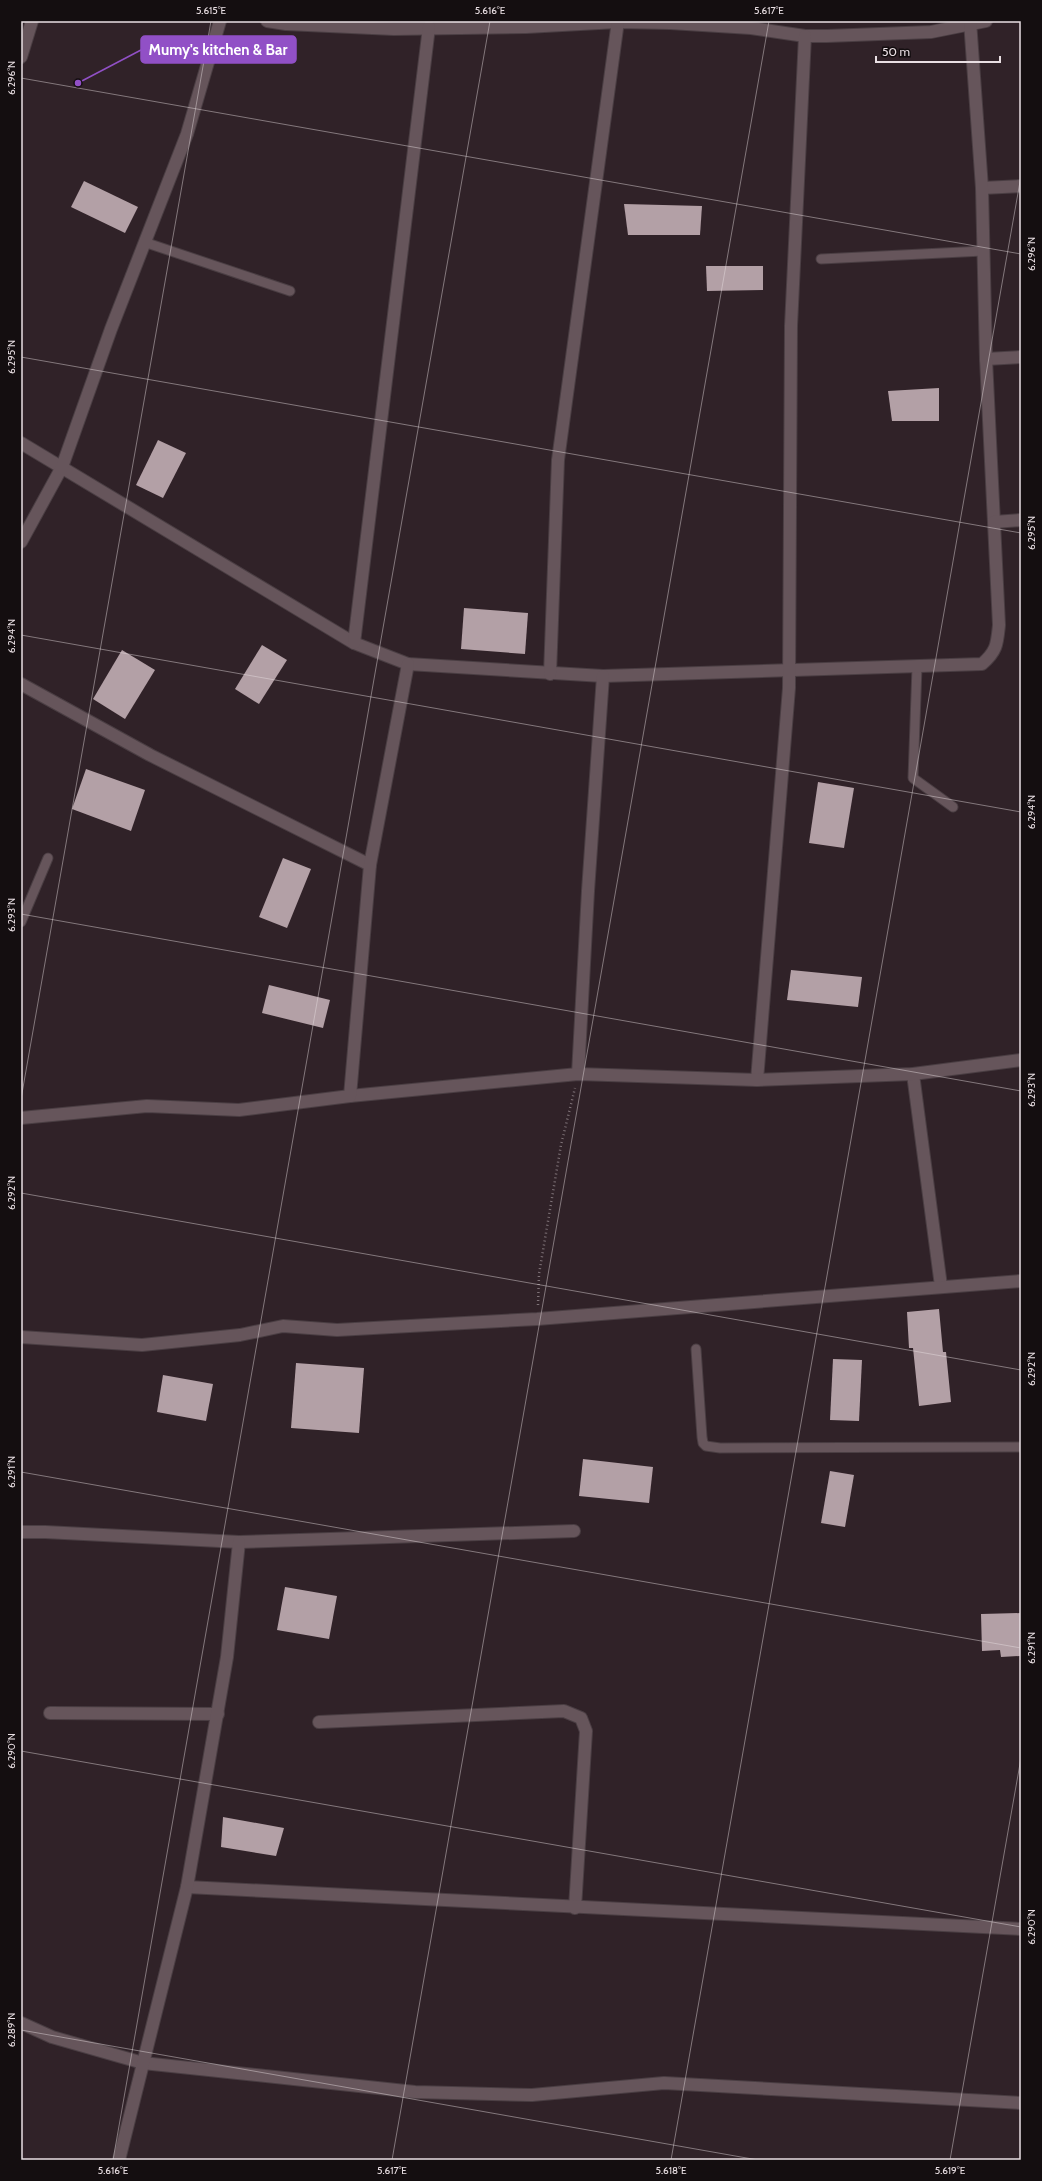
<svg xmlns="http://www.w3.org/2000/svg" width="1042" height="2181" viewBox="0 0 1042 2181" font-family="Cabin,sans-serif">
<rect width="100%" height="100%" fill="#302228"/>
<g fill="#b3a0a6">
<polygon points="84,181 138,207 125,233 71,207"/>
<polygon points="624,204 702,206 700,235 628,235"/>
<polygon points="706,266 763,266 763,290 707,291"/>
<polygon points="939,388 939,421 892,421 888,391"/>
<polygon points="158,440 186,453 163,498 136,485"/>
<polygon points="464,608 528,613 525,654 461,649"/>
<polygon points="262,645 287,660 259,704 235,689"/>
<polygon points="122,650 155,670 125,719 93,699"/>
<polygon points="86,769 145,790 131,831 72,809"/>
<polygon points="818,782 854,788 844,848 809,843"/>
<polygon points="283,858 311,869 287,928 259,917"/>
<polygon points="791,970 862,977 858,1007 787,1000"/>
<polygon points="269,985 330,1000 323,1028 262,1013"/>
<polygon points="939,1309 943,1352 946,1352 951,1402 919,1406 913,1348 909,1348 907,1312"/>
<polygon points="833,1359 862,1360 859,1421 830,1420"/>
<polygon points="296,1363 364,1368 359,1433 291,1428"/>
<polygon points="163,1375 213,1384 206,1421 157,1412"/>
<polygon points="583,1459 653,1467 649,1503 579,1496"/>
<polygon points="830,1471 854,1475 845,1527 821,1523"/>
<polygon points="285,1587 337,1596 329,1639 277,1630"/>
<polygon points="1021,1613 1020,1656 1001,1657 1000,1650 982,1651 981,1614"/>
<polygon points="223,1817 284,1828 276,1856 221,1847"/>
</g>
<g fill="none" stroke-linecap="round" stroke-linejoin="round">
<defs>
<g id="service">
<polyline points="144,242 290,291"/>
<polyline points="821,259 983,251"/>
<polyline points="917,667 913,778 953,807"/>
<polyline points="21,922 48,858"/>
<polyline points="696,1349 702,1437 703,1443 706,1446 720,1448 1021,1447"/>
</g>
<g id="minor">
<polyline points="267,21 286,24 394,29 526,27 617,22 670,23 751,28 805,36 827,36 931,32 986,21"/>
<polyline points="982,188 1021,186"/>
<polyline points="986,359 1021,357"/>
<path d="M21,443L354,643L408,664L603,676L982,664C997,651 997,644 999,625L986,359L982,188L970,21"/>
<polyline points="994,522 1021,520"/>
<polyline points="21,542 62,467 111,329 187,134 220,21"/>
<polyline points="354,643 429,27"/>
<polyline points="550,674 558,460 618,21"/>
<polyline points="21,684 150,755 370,865"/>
<polyline points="578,1074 588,891 603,676"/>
<polyline points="913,1074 941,1286"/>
<polyline points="757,1080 789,688 791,326 805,36"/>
<polyline points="350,1096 578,1074 757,1080 913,1074 1021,1060"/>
<polyline points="21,1118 147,1106 239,1110 350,1096 370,865 408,664"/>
<polyline points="21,1337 142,1345 240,1335 283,1326 337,1330 537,1319 1021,1281"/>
<polyline points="21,1532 45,1532 239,1542 574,1531"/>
<polyline points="50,1713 218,1714"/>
<polyline points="319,1722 564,1711 581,1718 586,1731 575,1908"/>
<polyline points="187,1887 1021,1929"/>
<polyline points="21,2023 52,2037 143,2063 415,2092 532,2095 664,2083 1021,2103"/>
<polyline points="119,2160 187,1887 227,1657 239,1542"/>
</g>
<polyline id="tertiary" points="21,57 32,21"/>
</defs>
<use href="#service" stroke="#4a3e43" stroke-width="11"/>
<use href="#minor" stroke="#4a3e43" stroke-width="14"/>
<use href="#tertiary" stroke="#4a3e43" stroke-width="14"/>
<polyline stroke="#7e7277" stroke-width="2.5" stroke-dasharray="1 3" stroke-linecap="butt" points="538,1305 539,1274 561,1145 575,1088"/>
<use href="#service" stroke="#66555b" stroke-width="9"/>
<use href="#minor" stroke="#66555b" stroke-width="12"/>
<use href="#tertiary" stroke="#66555b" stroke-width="12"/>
</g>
<path fill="none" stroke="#e9dfe3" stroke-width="1" stroke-opacity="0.45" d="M21,78L1021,254M21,357L1021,533M21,635L1021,812M21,914L1021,1091M21,1099L211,21M21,1193L1021,1370M21,1472L1021,1648M21,1751L1021,1927M21,2030L758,2160M113,2160L490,21M392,2160L769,21M671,2160L1021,176M950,2160L1021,1758"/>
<path fill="none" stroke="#9150c6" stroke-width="1.5" d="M78 83L141 50"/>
<circle fill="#9150c6" stroke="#140e10" stroke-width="1.5" cx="78" cy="83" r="4"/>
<rect fill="#9150c6" stroke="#9150c6" stroke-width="1.5" x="141" y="36" width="155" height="27" rx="4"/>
<g font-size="15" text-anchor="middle" font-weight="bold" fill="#fff">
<text x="218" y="55">Mumy's kitchen &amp; Bar</text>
</g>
<rect width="1042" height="2181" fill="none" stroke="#140e10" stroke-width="44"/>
<path d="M876 56v6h124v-6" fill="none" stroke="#e9dfe3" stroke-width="2"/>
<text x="882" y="56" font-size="12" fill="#e9dfe3" stroke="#140e10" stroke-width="3" paint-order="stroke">50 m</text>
<rect x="22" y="22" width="998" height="2137" fill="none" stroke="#e9dfe3" stroke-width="1.5"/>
<g font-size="10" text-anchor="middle" fill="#e9dfe3">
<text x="211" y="14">5.615°E</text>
<text x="490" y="14">5.616°E</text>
<text x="769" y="14">5.617°E</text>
<text transform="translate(11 78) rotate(-90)" y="4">6.296°N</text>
<text transform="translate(1031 254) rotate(-90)" y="4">6.296°N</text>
<text transform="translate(11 357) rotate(-90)" y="4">6.295°N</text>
<text transform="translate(1031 533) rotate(-90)" y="4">6.295°N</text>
<text transform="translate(11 636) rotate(-90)" y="4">6.294°N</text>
<text transform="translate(1031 812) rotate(-90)" y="4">6.294°N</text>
<text transform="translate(11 915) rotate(-90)" y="4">6.293°N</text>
<text transform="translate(1031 1090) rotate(-90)" y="4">6.293°N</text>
<text transform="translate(11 1193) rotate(-90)" y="4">6.292°N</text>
<text transform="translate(1031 1369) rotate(-90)" y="4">6.292°N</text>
<text transform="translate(11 1472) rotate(-90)" y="4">6.291°N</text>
<text transform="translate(1031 1648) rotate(-90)" y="4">6.291°N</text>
<text transform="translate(11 1751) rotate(-90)" y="4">6.290°N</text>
<text transform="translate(1031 1927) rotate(-90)" y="4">6.290°N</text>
<text transform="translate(11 2030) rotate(-90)" y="4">6.289°N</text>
<text x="113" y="2174">5.616°E</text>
<text x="392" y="2174">5.617°E</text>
<text x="671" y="2174">5.618°E</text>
<text x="950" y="2174">5.619°E</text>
</g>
</svg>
